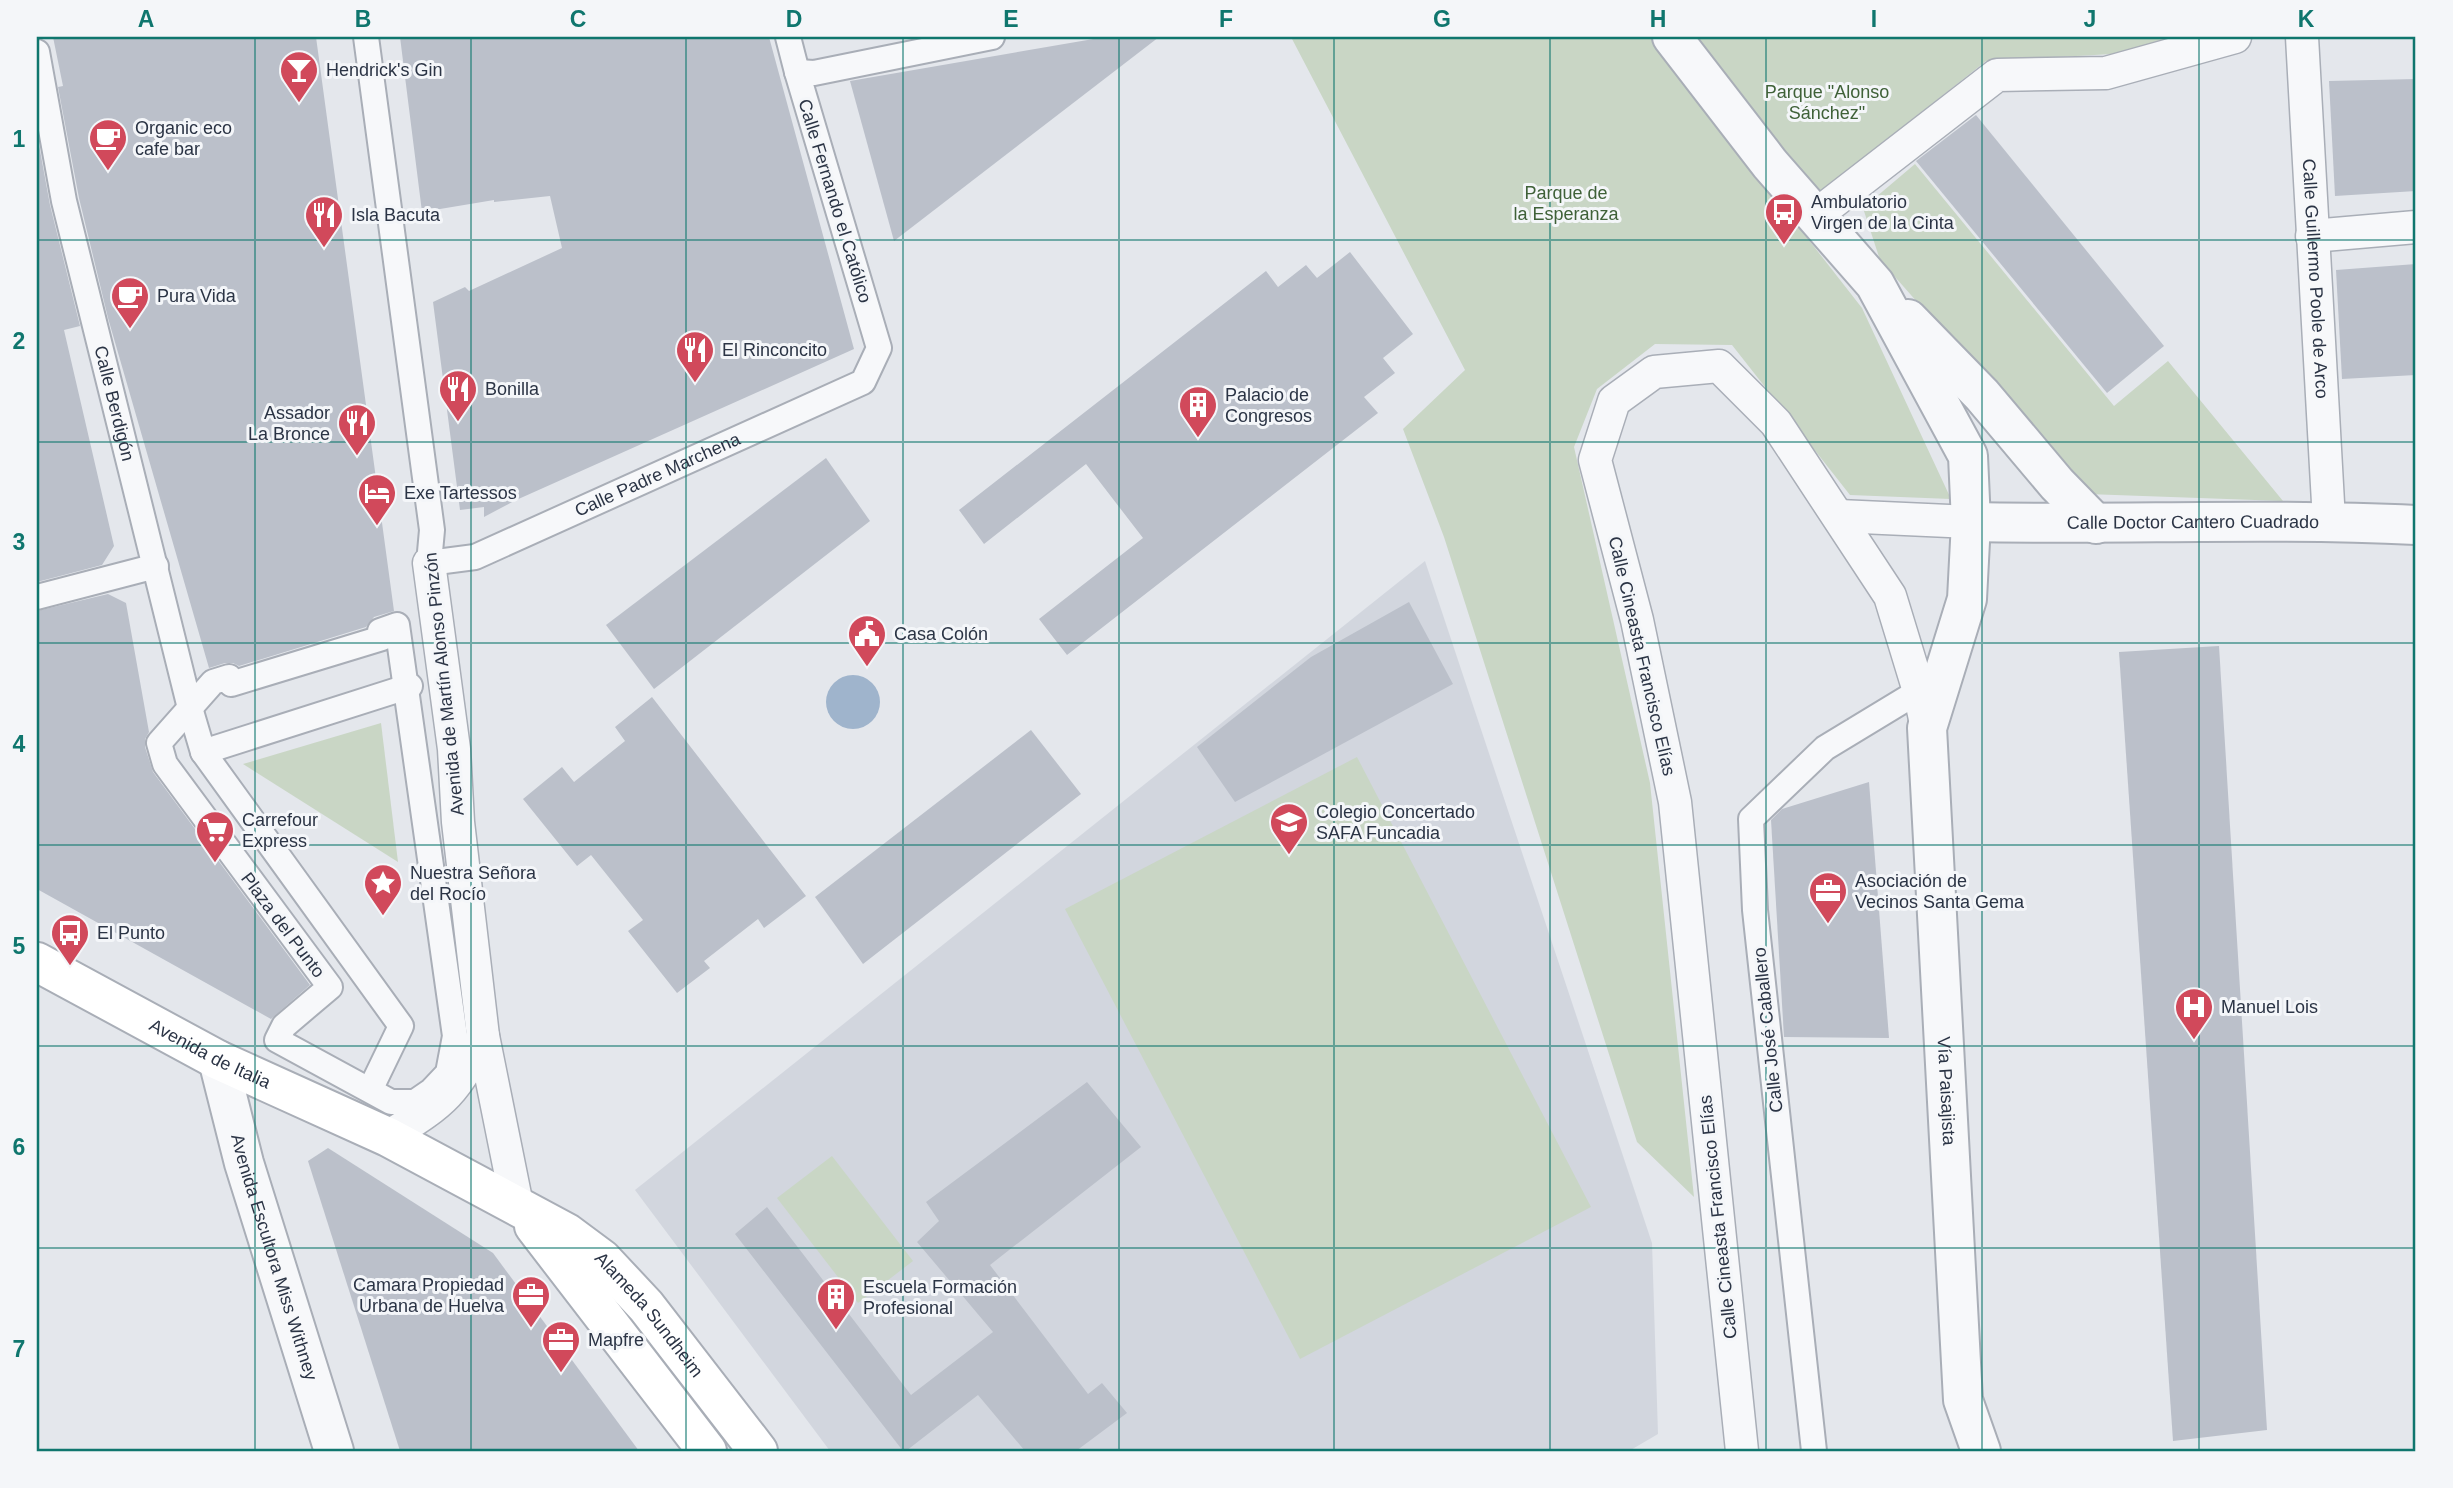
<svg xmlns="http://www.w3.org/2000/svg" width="2453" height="1488" viewBox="0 0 2453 1488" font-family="Helvetica,sans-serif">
<rect width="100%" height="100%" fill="#e4e7ec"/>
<polygon fill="#d2d6de" points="1425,561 1652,1243 1658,1434 1629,1451 830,1451 635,1190"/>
<g fill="#c9d6c5">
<polygon points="1291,37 1650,37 1862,308 1951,499 1850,495 1732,345 1655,344 1597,389 1574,447 1650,783 1694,1197 1637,1142 1444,537 1403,429 1465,370"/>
<polygon points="1694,37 2178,37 2112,54 1986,61 1816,196"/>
<polygon points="1915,164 2114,406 2168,361 2283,501 2087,494 1880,260 1863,208"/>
<polygon points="381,723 398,862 243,764"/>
<polygon points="1357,757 1591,1207 1300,1359 1065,909"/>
<polygon points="832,1156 913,1261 858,1303 777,1198"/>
</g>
<circle fill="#9fb4cc" cx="853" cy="702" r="27"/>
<g fill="#bbc0ca">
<polygon points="53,37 316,37 394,611 374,617 366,627 239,666 233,663 225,663 209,668 108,318 79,198 58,87 63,86"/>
<polygon points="400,37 769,37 854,349 514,501 484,517 484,507 460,510 433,302 465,287 469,291 562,248 550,196 494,202 494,200 422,212"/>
<polygon points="1105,37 1159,37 894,241 850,81"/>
<polygon points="2416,79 2416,191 2335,196 2329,81"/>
<polygon points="1976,115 2164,346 2107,393 1916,161"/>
<polygon points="37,134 50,205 80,326 64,330 114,546 102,565 37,582"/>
<polygon points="1350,252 1413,334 1383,358 1395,373 1364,397 1378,413 1067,655 1039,619 1143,538 1086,464 984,544 959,510 1266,271 1278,287 1306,265 1317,278"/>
<polygon points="2416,264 2416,375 2342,379 2336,270"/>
<polygon points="826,458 870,521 654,689 606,625"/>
<polygon points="108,594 126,603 149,732 145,739 145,747 153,772 310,985 271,1019 37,889 37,611"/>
<polygon points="1409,602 1453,684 1235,802 1197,747 1311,657"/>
<polygon points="2219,646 2267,1430 2173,1441 2119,652"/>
<polygon points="652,697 806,896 764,928 758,919 704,961 710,968 677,993 628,931 643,920 591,855 577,866 523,799 562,767 574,782 625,741 615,727"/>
<polygon points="1031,730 1081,794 863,964 815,897"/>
<polygon points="1869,782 1889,1038 1784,1037 1771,820 1782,809"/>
<polygon points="1087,1082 1141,1147 990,1265 1088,1394 1102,1383 1127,1413 1076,1451 1025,1451 978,1395 906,1451 903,1451 735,1234 767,1207 911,1395 993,1332 917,1242 939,1221 926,1202"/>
<polygon points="328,1148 493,1253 639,1451 400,1451 308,1161"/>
</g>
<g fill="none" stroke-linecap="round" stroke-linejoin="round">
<defs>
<g id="pedestrian">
<path id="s1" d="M366,37L432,530L429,563L475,557L863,382L879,348L797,72L788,37"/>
<path id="s2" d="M37,52L64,201L190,708L203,752"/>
<polyline points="797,72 814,73 992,37"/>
<polyline points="37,597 156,566"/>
<polygon points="397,625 455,1036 448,1073 431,1091 415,1102 391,1102 277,1040 284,1026 330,987 165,764 159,743 213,682 229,677 231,684 382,638 380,631"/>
<polyline points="372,1086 401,1026 203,752 410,686"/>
<polyline points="1814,1451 1755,910 1751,819 1825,748 1919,691"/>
</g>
<g id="minor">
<path id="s3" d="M2302,37L2329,521"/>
<polyline points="1815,216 1997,75 2106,73 2235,37"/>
<polyline points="2312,236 2416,227"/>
<polyline points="1839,516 1971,522"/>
<polyline points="429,563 454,749 458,822 483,1036 517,1205"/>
<path d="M388,1137C408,1124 431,1111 447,1094C463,1077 473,1056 483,1036"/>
<polyline points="1742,1451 1675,802 1637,620 1595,460 1614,401 1654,372 1719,366 1776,423 1890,596 1919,691 1927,728"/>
</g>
<g id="tertiary">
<path id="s4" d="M1672,37L1770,164L1875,284L1968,456L1971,522L1967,599L1927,728L1963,1400L1981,1451"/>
<polyline points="1908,319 1982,395 2057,484 2096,524"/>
<path id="s5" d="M1971,522C2119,525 2268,518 2416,525"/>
<path id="s6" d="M218,1060L244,1163L334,1451"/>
</g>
<g id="secondary">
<path id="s7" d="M37,962L218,1060L388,1137L567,1233L602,1259L646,1306L758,1451"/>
<polyline points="534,1226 707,1451"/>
</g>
</defs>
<use href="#pedestrian" stroke="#a9aeb7" stroke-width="28"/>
<use href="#minor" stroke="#a9aeb7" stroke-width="35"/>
<use href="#tertiary" stroke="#a9aeb7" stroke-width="42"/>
<use href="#secondary" stroke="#a9aeb7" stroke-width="42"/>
<use href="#pedestrian" stroke="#f7f8fa" stroke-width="24"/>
<use href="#minor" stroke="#f7f8fa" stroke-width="32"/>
<use href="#tertiary" stroke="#f7f8fa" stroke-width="38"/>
<use href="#secondary" stroke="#fff" stroke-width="38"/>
</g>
<path fill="none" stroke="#0f766e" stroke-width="2" stroke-opacity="0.55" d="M255,37V1451M471,37V1451M686,37V1451M903,37V1451M1119,37V1451M1334,37V1451M1550,37V1451M1766,37V1451M1982,37V1451M2199,37V1451M37,240H2416M37,442H2416M37,643H2416M37,845H2416M37,1046H2416M37,1248H2416"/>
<defs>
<symbol id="bar-pin" viewBox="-11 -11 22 30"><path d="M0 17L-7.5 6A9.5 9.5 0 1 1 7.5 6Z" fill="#d1495b" stroke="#f4f6f9"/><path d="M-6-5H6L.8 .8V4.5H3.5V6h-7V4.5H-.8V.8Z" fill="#fff"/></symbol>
<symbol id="cafe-pin" viewBox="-11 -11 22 30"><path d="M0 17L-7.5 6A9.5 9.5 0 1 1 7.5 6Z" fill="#d1495b" stroke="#f4f6f9"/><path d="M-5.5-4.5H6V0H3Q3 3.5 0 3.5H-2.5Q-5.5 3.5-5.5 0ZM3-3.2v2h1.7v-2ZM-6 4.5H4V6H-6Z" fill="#fff"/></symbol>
<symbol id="bus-pin" viewBox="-11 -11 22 30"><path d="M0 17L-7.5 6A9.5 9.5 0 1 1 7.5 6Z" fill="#d1495b" stroke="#f4f6f9"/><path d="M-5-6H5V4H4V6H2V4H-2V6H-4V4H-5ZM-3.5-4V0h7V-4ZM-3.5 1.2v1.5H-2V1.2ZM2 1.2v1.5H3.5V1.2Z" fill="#fff"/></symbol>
<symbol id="restaurant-pin" viewBox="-11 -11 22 30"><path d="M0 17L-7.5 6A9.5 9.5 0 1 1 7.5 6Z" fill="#d1495b" stroke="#f4f6f9"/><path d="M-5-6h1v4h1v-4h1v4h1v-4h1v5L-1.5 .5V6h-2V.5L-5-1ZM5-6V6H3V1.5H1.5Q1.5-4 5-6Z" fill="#fff"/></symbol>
<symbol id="building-pin" viewBox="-11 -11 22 30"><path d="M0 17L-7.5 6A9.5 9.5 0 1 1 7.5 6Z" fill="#d1495b" stroke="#f4f6f9"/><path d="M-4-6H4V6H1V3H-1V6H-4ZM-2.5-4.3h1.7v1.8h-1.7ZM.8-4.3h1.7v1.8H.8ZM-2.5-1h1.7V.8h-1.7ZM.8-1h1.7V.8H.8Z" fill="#fff"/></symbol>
<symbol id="hotel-pin" viewBox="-11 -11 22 30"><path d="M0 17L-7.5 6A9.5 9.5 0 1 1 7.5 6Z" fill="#d1495b" stroke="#f4f6f9"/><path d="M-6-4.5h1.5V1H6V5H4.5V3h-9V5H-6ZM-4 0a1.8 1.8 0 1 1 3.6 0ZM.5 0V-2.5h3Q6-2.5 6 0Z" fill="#fff"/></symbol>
<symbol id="civic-pin" viewBox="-11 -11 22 30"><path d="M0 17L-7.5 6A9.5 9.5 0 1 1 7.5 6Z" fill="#d1495b" stroke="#f4f6f9"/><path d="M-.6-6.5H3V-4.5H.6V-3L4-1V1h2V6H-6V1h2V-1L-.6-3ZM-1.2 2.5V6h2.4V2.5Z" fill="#fff"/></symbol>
<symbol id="school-pin" viewBox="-11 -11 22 30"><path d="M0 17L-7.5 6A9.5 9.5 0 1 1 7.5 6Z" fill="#d1495b" stroke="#f4f6f9"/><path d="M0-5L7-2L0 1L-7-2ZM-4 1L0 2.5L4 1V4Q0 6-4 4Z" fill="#fff"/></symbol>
<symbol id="supermarket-pin" viewBox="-11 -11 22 30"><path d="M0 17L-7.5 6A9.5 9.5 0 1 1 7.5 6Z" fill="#d1495b" stroke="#f4f6f9"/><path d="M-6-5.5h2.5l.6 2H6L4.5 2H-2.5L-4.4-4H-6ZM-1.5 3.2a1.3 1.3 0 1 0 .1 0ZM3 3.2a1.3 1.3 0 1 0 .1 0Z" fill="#fff"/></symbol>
<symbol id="sight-pin" viewBox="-11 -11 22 30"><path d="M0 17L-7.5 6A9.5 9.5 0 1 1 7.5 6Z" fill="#d1495b" stroke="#f4f6f9"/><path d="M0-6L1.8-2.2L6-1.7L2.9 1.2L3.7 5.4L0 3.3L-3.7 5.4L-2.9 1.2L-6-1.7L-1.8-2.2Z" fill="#fff"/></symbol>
<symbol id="office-pin" viewBox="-11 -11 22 30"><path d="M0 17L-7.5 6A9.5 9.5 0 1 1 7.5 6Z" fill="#d1495b" stroke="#f4f6f9"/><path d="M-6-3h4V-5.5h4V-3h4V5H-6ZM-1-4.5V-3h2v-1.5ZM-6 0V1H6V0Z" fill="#fff"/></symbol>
<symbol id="hospital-pin" viewBox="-11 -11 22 30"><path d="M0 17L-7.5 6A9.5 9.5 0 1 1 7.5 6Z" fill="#d1495b" stroke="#f4f6f9"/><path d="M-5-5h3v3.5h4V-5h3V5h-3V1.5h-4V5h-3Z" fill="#fff"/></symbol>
</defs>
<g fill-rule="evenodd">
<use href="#bar-pin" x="277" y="48" width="44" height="60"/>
<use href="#cafe-pin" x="86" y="116" width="44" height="60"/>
<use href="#bus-pin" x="1762" y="190" width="44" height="60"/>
<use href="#restaurant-pin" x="302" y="193" width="44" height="60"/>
<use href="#cafe-pin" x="108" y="274" width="44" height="60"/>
<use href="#restaurant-pin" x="673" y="328" width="44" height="60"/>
<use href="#restaurant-pin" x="436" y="367" width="44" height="60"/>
<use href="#building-pin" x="1176" y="383" width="44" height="60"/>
<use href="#restaurant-pin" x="335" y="401" width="44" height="60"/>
<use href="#hotel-pin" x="355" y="471" width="44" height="60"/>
<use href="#civic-pin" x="845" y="612" width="44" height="60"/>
<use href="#school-pin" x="1267" y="800" width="44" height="60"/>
<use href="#supermarket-pin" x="193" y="808" width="44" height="60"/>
<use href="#sight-pin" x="361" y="861" width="44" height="60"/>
<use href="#office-pin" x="1806" y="869" width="44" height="60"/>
<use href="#bus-pin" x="48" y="911" width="44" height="60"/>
<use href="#hospital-pin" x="2172" y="985" width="44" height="60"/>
<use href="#office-pin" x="509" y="1273" width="44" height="60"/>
<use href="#building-pin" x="814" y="1275" width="44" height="60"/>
<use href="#office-pin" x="539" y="1318" width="44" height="60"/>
</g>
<g text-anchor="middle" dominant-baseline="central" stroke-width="6" stroke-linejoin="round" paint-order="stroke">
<g font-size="18" fill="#2b3445" stroke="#f4f6f9" text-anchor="start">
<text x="326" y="70">Hendrick's Gin</text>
<text x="135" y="128">Organic eco<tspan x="135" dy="21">cafe bar</tspan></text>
<text x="1811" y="202">Ambulatorio<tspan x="1811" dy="21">Virgen de la Cinta</tspan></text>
<text x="351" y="215">Isla Bacuta</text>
<text x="157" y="296">Pura Vida</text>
<text x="722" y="350">El Rinconcito</text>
<text x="485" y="389">Bonilla</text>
<text x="1225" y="395">Palacio de<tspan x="1225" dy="21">Congresos</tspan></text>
<text x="330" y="413" text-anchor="end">Assador<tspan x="330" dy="21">La Bronce</tspan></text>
<text x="404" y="493">Exe Tartessos</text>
<text x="894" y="634">Casa Colón</text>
<text x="1316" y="812">Colegio Concertado<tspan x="1316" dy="21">SAFA Funcadia</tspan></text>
<text x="242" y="820">Carrefour<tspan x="242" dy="21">Express</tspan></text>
<text x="410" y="873">Nuestra Señora<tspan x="410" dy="21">del Rocío</tspan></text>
<text x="1855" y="881">Asociación de<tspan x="1855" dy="21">Vecinos Santa Gema</tspan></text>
<text x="97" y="933">El Punto</text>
<text x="2221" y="1007">Manuel Lois</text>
<text x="504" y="1285" text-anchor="end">Camara Propiedad<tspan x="504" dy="21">Urbana de Huelva</tspan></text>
<text x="863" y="1287">Escuela Formación<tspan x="863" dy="21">Profesional</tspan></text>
<text x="588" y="1340">Mapfre</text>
</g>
<g font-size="18" fill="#3f6138" stroke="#f4f6f9">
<text x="1827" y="92">Parque "Alonso<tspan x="1827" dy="21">Sánchez"</tspan></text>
<text x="1566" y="193">Parque de<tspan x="1566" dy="21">la Esperanza</tspan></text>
</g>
<g font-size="18" fill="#2b3445" stroke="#f4f6f9">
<text transform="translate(835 201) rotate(73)">Calle Fernando el Católico</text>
<text stroke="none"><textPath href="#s3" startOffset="242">Calle Guillermo Poole de Arco</textPath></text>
<text stroke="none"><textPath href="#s2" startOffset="360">Calle Berdigón</textPath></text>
<text stroke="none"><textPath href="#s1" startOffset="777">Calle Padre Marchena</textPath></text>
<text stroke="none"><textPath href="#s5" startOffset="222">Calle Doctor Cantero Cuadrado</textPath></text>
<text transform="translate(1642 656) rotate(77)">Calle Cineasta Francisco Elías</text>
<text transform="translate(444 684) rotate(-96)">Avenida de Martín Alonso Pinzón</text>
<text transform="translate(283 925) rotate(53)">Plaza del Punto</text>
<text transform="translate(1768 1030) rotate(-96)">Calle José Caballero</text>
<text stroke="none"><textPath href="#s7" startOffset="196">Avenida de Italia</textPath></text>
<text stroke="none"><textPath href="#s4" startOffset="1157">Vía Paisajista</textPath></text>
<text transform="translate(1718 1217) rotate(-96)">Calle Cineasta Francisco Elías</text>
<text stroke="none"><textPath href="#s6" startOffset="205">Avenida Escultora Miss Withney</textPath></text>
<text stroke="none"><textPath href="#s7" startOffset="712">Alameda Sundheim</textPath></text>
</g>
</g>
<rect width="2453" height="1488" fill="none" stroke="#f4f6f9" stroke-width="77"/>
<rect x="38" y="38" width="2376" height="1412" fill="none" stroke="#0f766e" stroke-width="2.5"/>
<g font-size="23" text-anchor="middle" font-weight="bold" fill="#0f766e">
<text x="146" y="27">A</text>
<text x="363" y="27">B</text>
<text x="578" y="27">C</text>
<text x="794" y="27">D</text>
<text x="1011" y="27">E</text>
<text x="1226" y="27">F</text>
<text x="1442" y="27">G</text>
<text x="1658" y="27">H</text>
<text x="1874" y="27">I</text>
<text x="2090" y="27">J</text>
<text x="2306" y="27">K</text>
<text x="19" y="147">1</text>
<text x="19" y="349">2</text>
<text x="19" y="550">3</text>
<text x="19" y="752">4</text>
<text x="19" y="954">5</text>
<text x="19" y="1155">6</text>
<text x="19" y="1357">7</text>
</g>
</svg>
